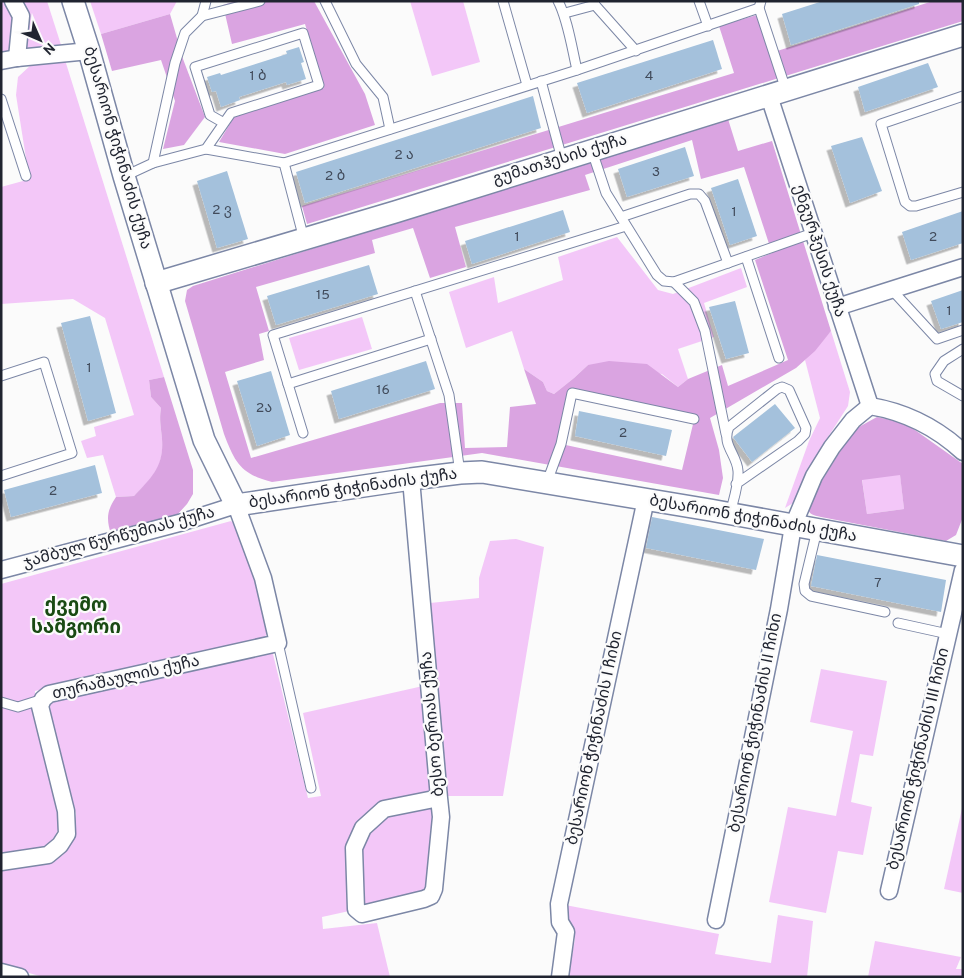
<svg xmlns="http://www.w3.org/2000/svg" width="964" height="978" viewBox="0 0 964 978" font-family="Overpass,'Noto Sans Georgian',sans-serif">
<defs>
<filter id="shadow"><feDropShadow dx="-4.5" dy="4.5" stdDeviation="0" flood-color="#0004"/></filter>
</defs>
<rect width="100%" height="100%" fill="#fbfbfb"/>
<g fill="#f3c7f8">
<path d="M1,1L5,2C18,21 16,31 13,53L1,56Z"/>
<polygon points="17,1 47,1 62,48 23,51"/>
<polygon points="90,1 177,1 170,14 101,34"/>
<polygon points="410,1 463,1 480,62 432,76"/>
<path d="M65,60L164,377L149,380L151,397L161,408C159,421 161,426 162,439C164,467 153,477 134,496L116,497L103,455L87,458L81,441L96,436L94,427L134,415L105,318L73,299L1,304V187L23,181L28,171L16,95L18,77L31,65Z"/>
<polygon points="617,237 658,290 673,294 741,268 747,287 704,303 714,337 678,349 688,379 678,387 662,374 588,365 574,378 554,394 547,391 543,382 524,369 512,331 466,348 449,292 494,277 498,303 563,280 558,257"/>
<polygon points="362,317 372,349 299,370 289,338"/>
<polygon points="831,331 850,392 848,406 828,437 793,503 785,508 809,441 820,418 805,360"/>
<polygon points="900,474 904,509 867,514 862,479"/>
<path d="M231,521L241,530L269,629L265,637L35,691V710L59,816C59,821 59,828 57,832C46,855 22,855 1,858V584Z"/>
<polygon points="516,539 544,547 503,796 448,796 430,603 479,598 479,578 490,541"/>
<polygon points="272,650 308,798 321,796 303,713 423,686 436,811 427,891 422,895 322,917 323,929 377,923 390,977 43,977 1,965 1,869 41,863 63,855 71,838 76,814 48,706 53,698"/>
<polygon points="821,669 887,681 873,756 860,754 851,802 872,807 863,855 838,851 826,913 769,902 788,807 836,816 853,731 810,722"/>
<polygon points="963,804 963,893 944,889"/>
<polygon points="565,905 719,934 715,954 771,963 778,915 813,921 807,977 568,977 575,939 567,918"/>
<polygon points="875,941 961,957 956,969 963,969 963,977 868,977"/>
</g>
<g fill="#daa4e1" fill-rule="evenodd">
<polygon points="236,1 314,1 365,94 375,125 285,154 219,142 234,117 324,88 305,24 232,44 223,5"/>
<polygon points="933,1 963,1 963,21 307,224 302,206 734,73 719,26 757,15 771,53"/>
<polygon points="170,14 183,59 205,117 184,145 163,149 175,101 161,60 112,71 101,34"/>
<path d="M728,119L738,151L772,141L831,331L815,351L796,368L710,418L719,450L723,478L719,495L482,453L272,482C241,474 235,463 224,434L185,301L187,290L193,286ZM692,140L701,179L744,167L772,253L755,260L788,360L728,386L722,365L688,379L678,387L647,364L609,361L588,365L574,378L554,394L547,391L543,382L524,369L536,404L510,407L507,447L465,448L462,403H440L251,458L225,372L264,360L259,334L269,331L256,287L375,253L372,240L413,228L430,278L466,267L455,227L590,190L585,175ZM572,393L694,420L682,470L561,444Z"/>
<path d="M164,377L193,470V494L187,504L177,515L111,534C106,519 107,510 116,497L134,496C152,477 164,466 162,439C161,426 159,421 161,408L151,397L149,380Z"/>
<path d="M877,417L905,423L963,464V517L956,535L946,541L821,517C812,515 808,514 807,505L844,445L857,428ZM900,475L904,509L867,514L862,480Z"/>
</g>
<g fill="#a4c1dc" filter="url(#shadow)">
<polygon points="823,1 919,1 919,4 791,45 782,14"/>
<polygon points="713,40 722,69 587,113 577,83"/>
<polygon points="299,47 304,62 301,63 306,79 287,85 286,82 239,97 240,100 221,107 216,91 212,92 207,77 220,73 221,75 287,54 286,51"/>
<polygon points="928,63 938,87 865,112 858,87"/>
<polygon points="533,96 541,128 305,203 296,172"/>
<polygon points="862,137 882,191 850,203 831,146"/>
<polygon points="685,147 694,176 627,197 618,169"/>
<polygon points="227,171 248,239 217,248 197,181"/>
<polygon points="738,179 757,236 730,245 711,188"/>
<polygon points="563,210 570,232 472,264 465,241"/>
<polygon points="963,211 963,243 911,260 902,232"/>
<polygon points="369,265 378,294 276,325 267,296"/>
<polygon points="963,290 963,322 941,329 931,301"/>
<polygon points="735,301 749,353 726,359 709,307"/>
<polygon points="90,316 116,413 88,421 61,323"/>
<polygon points="426,361 435,389 339,419 331,391"/>
<polygon points="271,371 290,435 257,446 237,381"/>
<polygon points="775,404 795,428 752,462 733,437"/>
<polygon points="579,411 672,430 666,456 575,436"/>
<polygon points="95,465 102,493 11,517 4,490"/>
<polygon points="652,517 764,539 756,570 646,548"/>
<polygon points="817,555 946,580 941,612 811,586"/>
</g>
<g fill="none" stroke-linecap="round" stroke-linejoin="round">
<defs>
<g id="service">
<polyline points="325,1 356,64 383,97 390,129"/>
<polyline points="503,1 527,85"/>
<path d="M558,1C568,20 572,49 577,70"/>
<polyline points="594,1 595,5 636,51"/>
<polyline points="699,1 708,26"/>
<polyline points="761,1 759,8 786,90"/>
<polyline points="565,13 595,5"/>
<polyline points="202,16 206,1"/>
<polyline points="541,81 562,159"/>
<polyline points="963,96 881,124 905,202 910,206 916,206 963,192"/>
<polyline points="1,99 26,176"/>
<polyline points="206,149 284,163"/>
<polyline points="592,151 606,193 657,275 664,281 674,282 813,233"/>
<polyline points="153,163 206,149 231,113 319,85 303,33 195,67 210,115 224,123"/>
<polyline points="125,176 153,163 175,63 185,33 202,16 260,1"/>
<polyline points="621,217 690,194 699,194 705,201 728,263"/>
<polyline points="304,239 284,163 577,70 759,8"/>
<polyline points="746,257 779,358"/>
<polyline points="674,282 694,302 705,331 726,434"/>
<polyline points="892,290 937,339 963,330"/>
<polyline points="415,291 449,395 460,473"/>
<polyline points="963,349 944,361 935,374 937,381 963,396"/>
<polyline points="1,376 44,362 72,453 1,476"/>
<polyline points="288,384 431,339"/>
<polyline points="303,433 273,335 626,226"/>
<polyline points="547,482 561,444 572,393 694,419"/>
<path d="M730,514C733,501 739,485 738,471C737,454 721,445 729,427L777,389L782,387L789,390L806,428L805,434L798,441L736,484"/>
<polyline points="817,530 804,584 805,591 811,596 885,612"/>
<polyline points="898,623 948,634"/>
<polyline points="278,643 311,788"/>
<polyline points="1,702 18,707 43,699"/>
</g>
<g id="minor">
<polyline points="13,1 21,16 17,58"/>
<polyline points="1,61 17,58 89,51"/>
<polyline points="769,96 870,406"/>
<polyline points="837,307 963,267"/>
<polyline points="411,479 439,798 441,817 434,889 431,896 424,899 362,914 356,909 354,848 363,828 384,809 439,798"/>
<polyline points="1,570 183,522 236,505 263,578 278,643 49,694 43,699 40,706 66,811 67,834 60,845 48,855 1,862"/>
<polyline points="889,891 963,570"/>
<path d="M716,920L779,609L793,526L814,476L832,447L853,420L870,406C906,412 936,427 963,452"/>
<polyline points="1,972 20,977"/>
<polyline points="560,977 566,932 560,922 559,904 646,499"/>
</g>
<g id="tertiary">
<polyline points="73,1 89,51 124,176 204,440 236,505 411,479 460,473 482,472 710,510 963,556"/>
<polyline points="156,283 395,212 963,35"/>
</g>
</defs>
<use href="#service" stroke="#7c87a6" stroke-width="11"/>
<use href="#minor" stroke="#7c87a6" stroke-width="19"/>
<use href="#tertiary" stroke="#7c87a6" stroke-width="24"/>
<use href="#service" stroke="#fff" stroke-width="9"/>
<use href="#minor" stroke="#fff" stroke-width="16"/>
<use href="#tertiary" stroke="#fff" stroke-width="21"/>
</g>
<g text-anchor="middle" dominant-baseline="central" stroke-width="4.5" stroke-linejoin="round" paint-order="stroke">
<g font-size="14" fill="#414b5b">
<text x="258" y="76">1 ბ</text>
<text x="649" y="76">4</text>
<text x="404" y="155">2 ა</text>
<text x="656" y="172">3</text>
<text x="335" y="176">2 ბ</text>
<text x="222" y="210">2 ვ</text>
<text x="734" y="212">1</text>
<text x="517" y="237">1</text>
<text x="933" y="237">2</text>
<text x="323" y="295">15</text>
<text x="949" y="311">1</text>
<text x="89" y="368">1</text>
<text x="383" y="390">16</text>
<text x="264" y="408">2ა</text>
<text x="623" y="433">2</text>
<text x="53" y="491">2</text>
<text x="878" y="583">7</text>
</g>
<g font-size="16" fill="#202430" stroke="#fbfbfb">
<text transform="translate(117 148) rotate(74)">ბესარიონ ჭიჭინაძის ქუჩა</text>
<text transform="translate(560 160) rotate(-17)">გუმათჰესის ქუჩა</text>
<text transform="translate(819 251) rotate(72)">ენგურჰესის ქუჩა</text>
<text transform="translate(353 489) rotate(-8)">ბესარიონ ჭიჭინაძის ქუჩა</text>
<text transform="translate(753 519) rotate(10)">ბესარიონ ჭიჭინაძის ქუჩა</text>
<text transform="translate(119 538) rotate(-15)">ჯამბულ წურწუმიას ქუჩა</text>
<text transform="translate(126 678) rotate(-13)">თურაშაულის ქუჩა</text>
<text transform="translate(756 723) rotate(-79)">ბესარიონ ჭიჭინაძის II ჩიხი</text>
<text transform="translate(433 724) rotate(-95)">ბესო ბერიას ქუჩა</text>
<text transform="translate(595 738) rotate(-78)">ბესარიონ ჭიჭინაძის I ჩიხი</text>
<text transform="translate(919 759) rotate(-77)">ბესარიონ ჭიჭინაძის III ჩიხი</text>
</g>
<g font-size="19" font-weight="bold" fill="#194a13" stroke="#fbfbfb">
<text x="76" y="606">ქვემო<tspan x="76" dy="22">სამგორი</tspan></text>
</g>
</g>
<rect width="964" height="978" fill="none" stroke="#202430" stroke-width="5"/>
<g transform="translate(40 40) rotate(135)" stroke="#fbfbfb" stroke-width="4" paint-order="stroke">
<path d="M0-4L9 19L0 12L-9 19Z" fill="#202430"/>
<text y="-8" font-size="14" font-weight="bold" text-anchor="middle" fill="#202430">N</text>
</g>
</svg>
